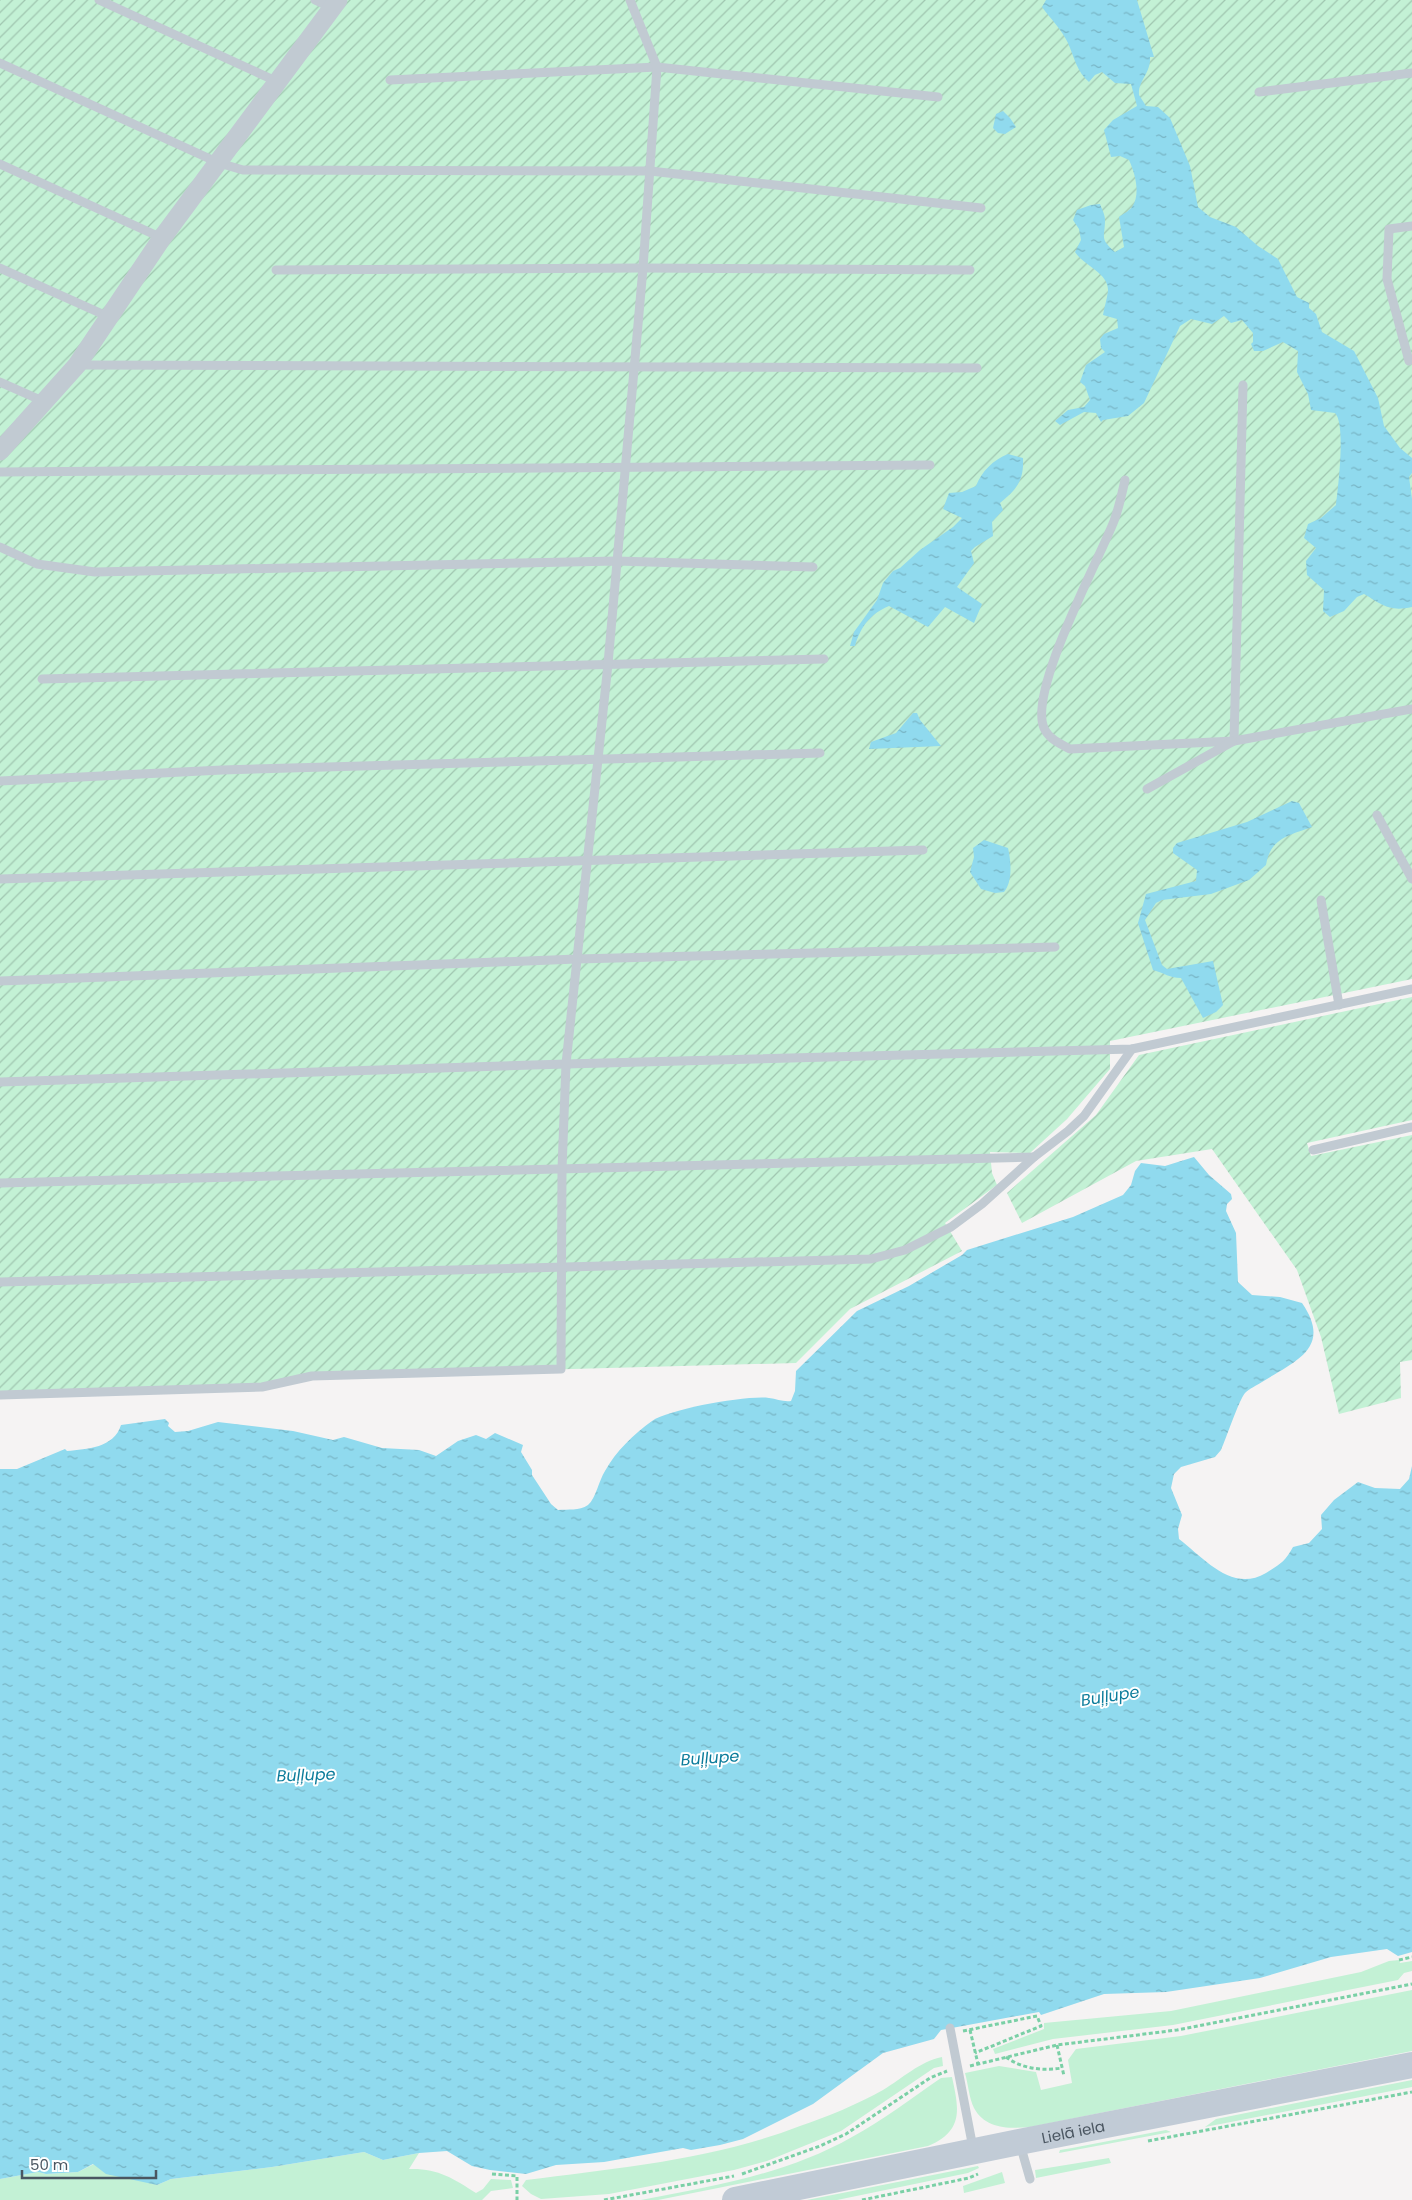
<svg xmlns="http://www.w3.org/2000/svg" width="1412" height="2200" viewBox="0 0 1412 2200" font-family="Poppins,sans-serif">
<defs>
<pattern id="garden-furrows" width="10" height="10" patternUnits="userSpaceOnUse" patternTransform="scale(1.25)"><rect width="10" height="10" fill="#c3f1d5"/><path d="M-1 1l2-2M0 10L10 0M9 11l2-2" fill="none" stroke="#a0c6b0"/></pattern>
<pattern id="water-ripples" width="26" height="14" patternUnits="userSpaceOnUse" patternTransform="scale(1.25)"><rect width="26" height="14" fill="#90daee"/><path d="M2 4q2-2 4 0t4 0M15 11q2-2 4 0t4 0" fill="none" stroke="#78b4c4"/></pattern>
</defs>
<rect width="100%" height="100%" fill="#f5f3f3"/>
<g fill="#c3f1d5">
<polygon points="1399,1960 1400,1963 1412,1961 1412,1971 1404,1973 1398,1980 1173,2025 1053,2039 995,2054 993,2049 1044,2029 1044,2023 1171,2011 1361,1972 1389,1961"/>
<path d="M1412,1990V2051L1030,2127C1010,2129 985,2129 974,2108C969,2098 968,2083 965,2073L999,2066L1036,2072L1041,2090L1072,2083L1068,2060L1076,2049L1181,2036Z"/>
<path d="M942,2057L943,2066L934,2068L841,2131L767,2161L734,2170L609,2194L541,2199L531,2194L522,2186L526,2180C618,2168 712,2160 800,2126C829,2116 856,2105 883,2090C903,2078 919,2062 942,2057Z"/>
<path d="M952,2077C959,2109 964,2131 928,2146L658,2200H641C714,2186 787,2174 852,2137C883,2120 912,2098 941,2078Z"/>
<polygon points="1412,2080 1412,2087 1205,2127 1216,2119"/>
<polygon points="1166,2130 1171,2132 1059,2153 1060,2150 1072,2148"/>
<path d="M364,2152L383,2160L419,2153L409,2169C437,2168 453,2178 476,2193L483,2189L491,2179L511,2180L513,2188L491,2191L482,2200H0V2179L38,2172L46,2174L78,2172L94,2164L157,2185L171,2179L272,2167Z"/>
<polygon points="1109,2158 1111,2163 1036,2178 1035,2170"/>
<polygon points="978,2166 979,2168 968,2173 837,2200 807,2200"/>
<polygon points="1002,2172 1005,2183 964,2193 963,2186"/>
</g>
<g fill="url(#garden-furrows)">
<polygon points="0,0 1412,0 1412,979 1110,1041 1110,1069 1067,1119 1030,1153 990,1152 992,1173 997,1185 945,1223 962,1251 850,1309 796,1363 312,1376 262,1387 0,1395"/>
<polygon points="1412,997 1412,1120 1307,1143 1311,1156 1412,1135 1412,1360 1400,1362 1401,1398 1339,1414 1321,1337 1297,1270 1212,1149 1136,1161 1022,1223 1007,1193 1096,1115 1139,1055"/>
</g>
<g fill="url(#water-ripples)">
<path d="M1046,0H1137L1154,57H1150C1151,74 1138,80 1139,95L1146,106L1158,107L1170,118L1190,166L1198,207L1210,217L1236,227L1258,246L1278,259L1297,297L1309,303V308L1316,314L1322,332L1354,351L1378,398L1384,426L1400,448L1412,458V473L1409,477L1412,499V607C1389,612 1383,605 1364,594L1357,597L1344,611L1330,617L1323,611L1324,590L1307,575L1306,561L1316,548L1304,538L1308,524L1321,518L1336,505C1338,488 1346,424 1335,413L1311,410L1308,394L1297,372L1298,351L1283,342L1263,351H1254L1251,344L1253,342V333L1242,320L1231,323L1224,316L1212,324L1191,319L1180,326L1144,403L1128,416L1103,420L1101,422L1096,413L1084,412L1060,425L1055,421L1068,410L1084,407L1090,400L1085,386L1080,382L1086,365L1105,352L1101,348L1100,339L1104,334L1118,328L1117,319L1103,315C1104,308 1107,299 1108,291C1109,273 1084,266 1075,252L1081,240L1079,229L1073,220L1077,210L1091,205L1100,204C1102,209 1105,215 1105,220C1105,238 1099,238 1115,252L1124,247L1119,217C1123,214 1129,211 1132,207C1141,194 1135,173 1129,160L1120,156L1111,157L1104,130L1113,120L1137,106L1131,84L1115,83L1102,72L1095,75L1089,82C1077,72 1074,57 1068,43C1062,30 1050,18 1042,7Z"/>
<polygon points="1003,111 1010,118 1016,127 1005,134 998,133 993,128 996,114"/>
<path d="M1008,454L1023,458C1024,481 1017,489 1000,503L1003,510L992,522L993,536L975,547L971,551L974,563L957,587L982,604L974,623L945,607L928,627L889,606C870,614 861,626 855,646H850L854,632L877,600L883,583L893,571L900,568L920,550L953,527L962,518L943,509L949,493L962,492L976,486C982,471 993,460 1008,454Z"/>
<polygon points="913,713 917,713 920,720 941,746 869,749 871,742 896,733"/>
<path d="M1292,801L1299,803L1312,827C1290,835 1270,838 1266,865L1249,880L1211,894L1162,900L1156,903L1145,920L1162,965L1167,969L1213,961L1223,1005L1216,1012L1203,1018L1181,978C1170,978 1164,973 1153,970L1138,923L1146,894L1196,881L1197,870L1173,853V848L1177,843L1247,822Z"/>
<path d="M984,840L1008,848C1011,861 1013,882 1004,892L995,893L981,889L970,872L974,857L973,848Z"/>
<path d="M1194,1157L1209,1175L1231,1194L1232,1199L1227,1204L1226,1211L1236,1233L1238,1282L1252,1295L1280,1297L1302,1303C1333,1348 1295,1361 1262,1382C1257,1385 1249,1389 1245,1393C1239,1400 1226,1439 1221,1450L1215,1457L1181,1467L1174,1474L1171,1488L1182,1515L1178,1529L1179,1539C1205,1559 1232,1593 1266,1573C1280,1564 1285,1562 1293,1547L1309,1543L1322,1529L1321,1515L1334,1500L1358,1482L1375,1488L1400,1489L1409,1479L1412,1466V1952L1398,1956L1387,1949L1331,1957L1260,1978L1166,1992L1104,1994L1041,2015L1039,2012L941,2030L934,2039L883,2053L813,2104L743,2139L720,2145L691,2150L683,2148L604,2162L556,2165L526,2174L490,2170L472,2166L447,2151L419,2153L383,2160L364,2152L272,2167L171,2179L157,2185L106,2174L93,2164L78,2172L46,2174L38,2172L0,2179V1469H17L65,1449L67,1451C87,1449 114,1448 121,1425L165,1419L169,1423L168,1426L175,1432L188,1431L218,1422L293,1431L333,1440L344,1437L382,1448L419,1450L436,1456L458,1441L476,1435L486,1439L495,1433L523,1445L521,1452L532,1470V1475L551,1504L558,1510C568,1509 579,1511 588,1505C596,1498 599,1480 605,1471C616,1451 634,1434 652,1421C670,1409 747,1395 769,1398C777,1399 783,1402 791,1401L795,1391L796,1371L857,1311L909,1286L962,1255L967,1250L1073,1217L1123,1195L1131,1185L1135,1171L1141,1163L1165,1166Z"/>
</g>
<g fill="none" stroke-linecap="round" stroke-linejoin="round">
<g stroke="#7ad0a6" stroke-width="3" stroke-dasharray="4 2.5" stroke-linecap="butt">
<polyline points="1399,1960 1412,1957"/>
<polyline points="970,2030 978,2064"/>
<polyline points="963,2031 1037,2016 1041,2026 975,2053"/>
<polyline points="1057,2045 1064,2076"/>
<path d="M1006,2057C1022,2069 1043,2071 1062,2068"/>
<polyline points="970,2066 1057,2045 1177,2030 1412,1984"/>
<polyline points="1148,2141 1412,2092"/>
<polyline points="492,2174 517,2176 517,2200"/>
<polyline points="742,2174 820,2146 846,2134 930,2078 947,2071"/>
<polyline points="604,2200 734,2176"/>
<polyline points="862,2200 969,2178 978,2174"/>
</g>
<g stroke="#c1cad2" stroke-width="9">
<polyline points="99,0 278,82"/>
<polyline points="315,0 332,8"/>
<polyline points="0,63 219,163 243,170 650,171 981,208"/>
<polyline points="390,80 657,67 938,97"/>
<polyline points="1259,92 1412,73"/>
<polyline points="0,164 162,238"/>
<polyline points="0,268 109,317"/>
<polyline points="276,270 643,268 970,270"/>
<polyline points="1409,361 1387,279 1389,229 1412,226"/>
<polyline points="77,365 977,368"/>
<polyline points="0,382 45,402"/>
<polyline points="1243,385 1234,741 1412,709"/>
<polyline points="0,472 930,465"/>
<path d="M1125,480C1122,493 1119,508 1114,521C1098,562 1028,691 1044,728C1049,739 1060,744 1070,749L1234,741"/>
<polyline points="0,547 37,564 95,572 617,561 813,567"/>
<polyline points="42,679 824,659"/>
<polyline points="0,781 222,770 820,753"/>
<polyline points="1147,789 1232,742"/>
<polyline points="1377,815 1412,879"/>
<polyline points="0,879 923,850"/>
<polyline points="1321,900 1339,1005"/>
<polyline points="0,981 577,959 1055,947"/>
<polyline points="0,1082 566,1064 1132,1049 1412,989"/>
<polyline points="1313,1150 1412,1127"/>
<polyline points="0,1183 1034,1157"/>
<polyline points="0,1282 871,1259 905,1250 951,1227 982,1204 1034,1157 1068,1131 1084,1116 1132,1049"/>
<polyline points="0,1395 262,1387 312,1376 561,1369 562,1169 566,1064 608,664 643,268 657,67 630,0"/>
<polyline points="950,2028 973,2148"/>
<polyline points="1020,2144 1030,2179"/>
</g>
<polyline stroke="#c1cad2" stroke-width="19" points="0,451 77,365 162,238 338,0"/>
<path stroke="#c1cbd6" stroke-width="26" id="s1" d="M735,2200L1019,2142L1412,2065"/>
</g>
<g text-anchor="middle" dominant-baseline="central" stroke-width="4" stroke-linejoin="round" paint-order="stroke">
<g font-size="15" fill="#4a5661" stroke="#fff">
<text stroke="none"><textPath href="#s1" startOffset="345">Lielā iela</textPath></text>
</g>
<g font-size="16" font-style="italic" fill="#0c7c9b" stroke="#fff">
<text transform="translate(1110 1696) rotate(-9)">Buļļupe</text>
<text transform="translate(710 1758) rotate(-4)">Buļļupe</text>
<text transform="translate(306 1775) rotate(-2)">Buļļupe</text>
</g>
</g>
<path d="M22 2170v8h134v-8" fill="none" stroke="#4a5661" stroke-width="2.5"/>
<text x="30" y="2170" font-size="15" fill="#4a5661" stroke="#ffffff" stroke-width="4" paint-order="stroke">50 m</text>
</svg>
